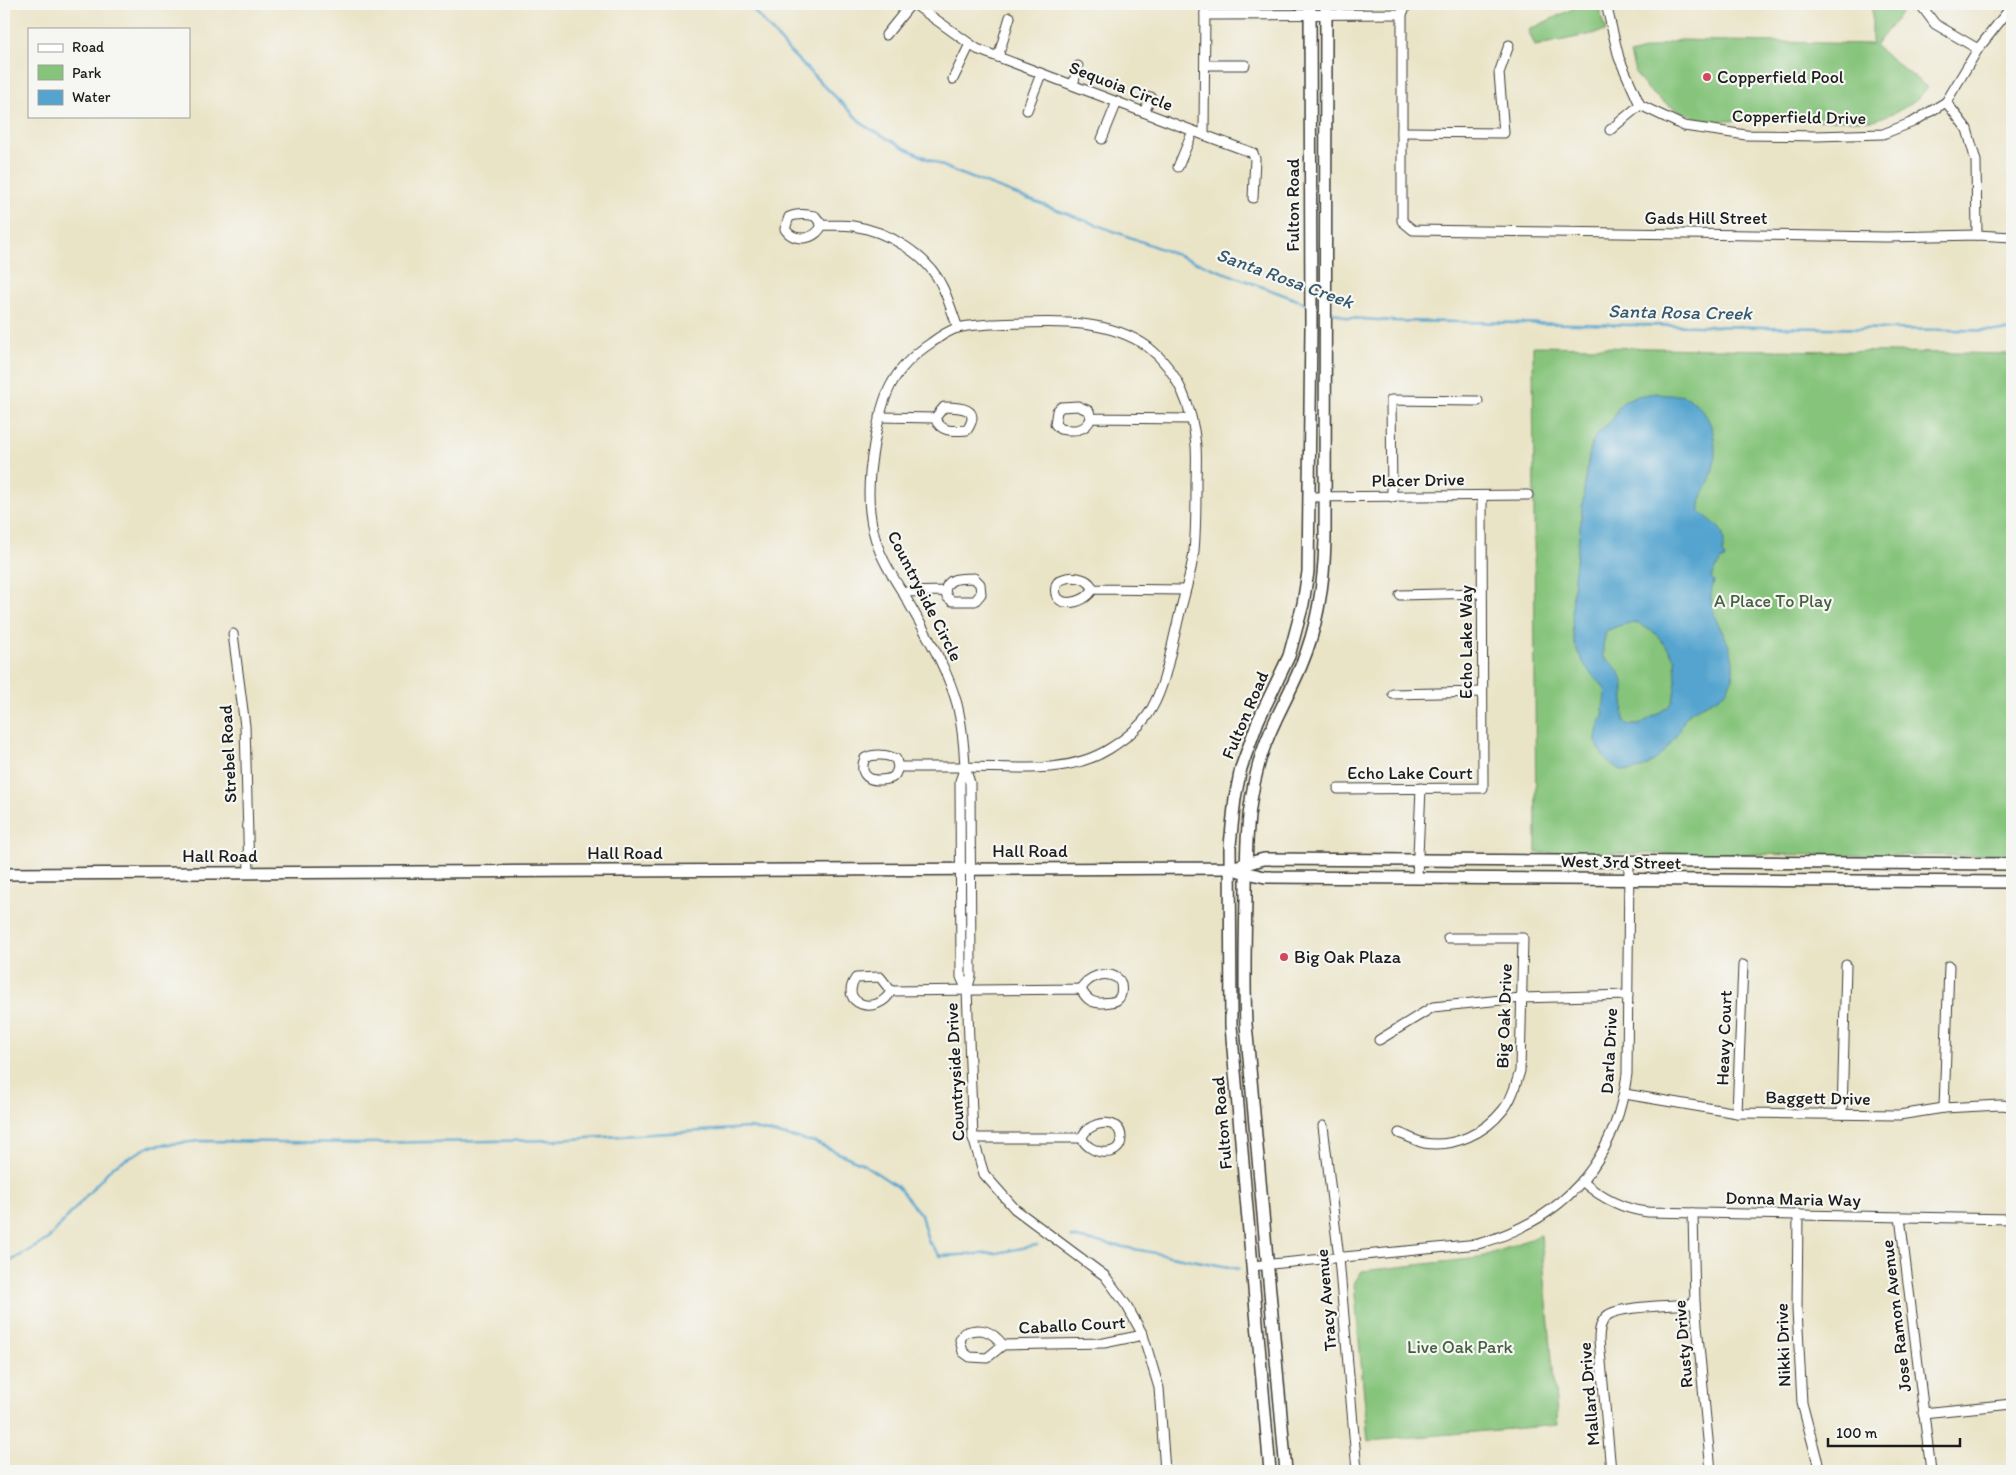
<svg xmlns="http://www.w3.org/2000/svg" width="2016" height="1475" viewBox="0 0 2016 1475" font-family="Itim,sans-serif">
<rect width="100%" height="100%" fill="#f6f6f2"/>
<filter id="ink" filterUnits="userSpaceOnUse"><feTurbulence type="fractalNoise" baseFrequency=".02" numOctaves="2"/><feDisplacementMap in="SourceGraphic" scale="10" xChannelSelector="R" yChannelSelector="G"/><feConvolveMatrix kernelMatrix="1 2 1 2 8 2 1 2 1" color-interpolation-filters="sRGB"/></filter>
<filter id="wash" filterUnits="userSpaceOnUse"><feTurbulence type="fractalNoise" baseFrequency=".0096" numOctaves="4" result="noise"/><feDisplacementMap in="SourceGraphic" scale="20" xChannelSelector="R" yChannelSelector="G"/><feGaussianBlur stdDeviation="1.12" result="paint"/><feColorMatrix in="noise" values="0 0 0 0 0 0 0 0 0 0 0 0 0 0 0 0 0 1.4 0 .05"/><feComposite in="paint" operator="in"/></filter>
<g filter="url(#wash)">
<rect width="100%" height="100%" fill="#eae4c7"/>
<g fill="#86c47b" stroke="#51704c">
<polygon points="1583,4 1597,4 1606,31 1535,46 1528,30"/>
<path d="M1872,4H1897L1905,8L1875,46L1928,88C1910,107 1898,112 1874,120L1710,121C1682,114 1650,100 1636,73C1633,67 1632,60 1630,54L1679,40L1872,44Z"/>
<polygon points="1533,346 2012,354 2012,856 1536,853"/>
<polygon points="1541,1235 1558,1425 1368,1441 1354,1283 1362,1271 1479,1258"/>
</g>
<path fill="#55a4cf" stroke="#386076" fill-rule="evenodd" d="M1656,393C1666,397 1677,393 1686,397C1715,412 1720,448 1711,476C1707,489 1698,499 1700,512C1716,525 1729,530 1722,553L1725,559L1721,560L1711,578L1714,581C1700,619 1741,640 1732,678C1727,700 1705,702 1689,713C1685,716 1682,724 1680,729C1662,762 1624,794 1598,748C1594,742 1597,729 1600,722C1601,719 1603,720 1604,716C1604,713 1603,711 1603,708C1604,701 1607,697 1605,690C1603,684 1597,680 1593,676C1583,664 1575,650 1573,635C1570,602 1575,570 1579,537C1583,506 1584,474 1592,443C1598,431 1604,428 1612,420C1616,416 1616,411 1619,406C1627,396 1644,395 1656,393ZM1630,623L1639,624L1655,633L1666,646L1675,659L1676,681L1673,701L1668,707L1639,725H1628L1624,721C1621,704 1630,681 1615,667C1612,663 1607,660 1603,657V645L1606,631L1618,626Z"/>
<g fill="none" stroke-linecap="round" stroke-linejoin="round">
<g stroke="#55a4cf" stroke-width="2.5">
<polyline points="748,4 790,52 865,126 907,149 956,172 1308,304"/>
<polyline points="1330,311 1348,318 1393,321 2012,331"/>
<polyline points="1071,1237 1239,1269"/>
<polyline points="4,1265 47,1240 112,1167 150,1146 201,1141 365,1143 556,1140 750,1128 814,1142 863,1164 898,1187 921,1215 928,1241 940,1256 997,1253 1037,1245"/>
</g>
</g>
</g>
<g filter="url(#ink)">
<g fill="none" stroke-linecap="round" stroke-linejoin="round">
<defs>
<g id="street">
<polyline points="914,4 977,49 1204,135 1205,4"/>
<polyline points="1407,4 1402,14 1402,221 1413,230 1887,237 1977,235 2012,237"/>
<polyline points="1606,4 1619,58 1640,105 1684,126 1746,135 1817,136 1883,134 1913,122 1946,102 1978,49 2012,6"/>
<polyline points="1920,4 1935,24 1978,49"/>
<polyline points="1205,15 1402,14"/>
<polyline points="886,35 911,4"/>
<polyline points="998,57 1010,17"/>
<polyline points="1205,65 1245,65"/>
<polyline points="953,79 970,44"/>
<polyline points="1073,85 1078,66"/>
<polyline points="1946,102 1967,129 1976,161 1977,235"/>
<polyline points="1027,110 1041,74"/>
<polyline points="1144,112 1151,97"/>
<polyline points="1610,130 1640,105"/>
<polyline points="1402,132 1504,133 1499,73 1509,45"/>
<polyline points="1204,135 1253,153 1255,159 1253,198"/>
<polyline points="1102,139 1117,102"/>
<polyline points="1178,167 1193,131"/>
<path d="M822,225C816,240 794,243 785,229L789,217C798,213 806,214 815,216L822,225C832,225 843,225 853,226C888,231 928,255 943,288C949,301 953,315 958,328"/>
<path d="M991,324C1043,323 1104,315 1148,347C1178,370 1193,409 1196,446C1197,459 1196,474 1196,487C1196,509 1196,530 1194,551C1191,576 1182,601 1177,625C1170,652 1166,683 1152,708C1143,725 1125,739 1109,749C1068,775 1012,767 965,767C964,746 962,724 957,704C947,668 927,636 910,605C898,584 883,564 876,541C866,509 868,478 874,444C882,398 890,370 931,343C939,337 948,331 957,328C968,325 980,325 991,324Z"/>
<path d="M879,417L935,418C941,433 953,431 967,430C982,408 960,407 944,407L935,418"/>
<path d="M1091,418C1086,432 1072,431 1060,429L1055,424L1057,411L1061,407L1078,406L1089,411L1091,418L1191,419"/>
<polyline points="1309,497 1528,495"/>
<polyline points="1392,497 1391,400 1478,401"/>
<path d="M1093,589C1084,606 1051,609 1056,586C1058,575 1087,573 1093,589L1185,590"/>
<path d="M903,592L945,591L947,597L952,601H975L981,594L980,584L974,578C961,579 948,576 945,591"/>
<polyline points="1400,595 1481,593"/>
<polyline points="233,634 245,726 249,873"/>
<polyline points="1393,694 1482,692"/>
<path d="M898,767C897,771 896,775 893,777C889,780 885,779 881,780C866,781 859,772 865,758C874,754 887,754 896,759L898,767H965"/>
<polyline points="965,767 970,783 971,976 967,990 973,1138 984,1174 1015,1209 1105,1276 1127,1306 1143,1335 1159,1388 1165,1471"/>
<polyline points="965,767 960,781 961,977 967,990"/>
<polyline points="1338,789 1483,788 1482,496"/>
<polyline points="1417,877 1421,788"/>
<path d="M891,991C878,1017 837,1004 856,978L880,977L891,991L1081,989C1086,999 1091,1003 1102,1003C1107,1002 1113,1003 1117,1000C1123,996 1123,982 1117,978C1105,970 1087,977 1081,989"/>
<polyline points="1379,1040 1433,1007 1521,998 1628,995"/>
<polyline points="1625,1094 1737,1113 1899,1115 1944,1108 2000,1105 2012,1106"/>
<polyline points="1944,1108 1949,966"/>
<polyline points="1737,1113 1743,965"/>
<polyline points="1842,1114 1846,965"/>
<polyline points="1323,1126 1339,1258 1357,1471"/>
<path d="M1399,1133C1407,1136 1416,1141 1424,1143C1454,1148 1485,1133 1503,1110C1512,1099 1516,1084 1520,1071L1523,938H1448"/>
<path d="M973,1138H1082C1088,1154 1121,1160 1121,1138C1121,1116 1087,1121 1082,1138"/>
<path d="M1582,1181C1601,1198 1622,1209 1648,1212L2012,1219"/>
<polyline points="1693,1213 1695,1304 1711,1471"/>
<polyline points="1798,1214 1797,1310 1802,1403 1820,1471"/>
<polyline points="1900,1217 1931,1471"/>
<path d="M1252,1266L1478,1244C1564,1219 1615,1163 1627,1074L1629,861"/>
<path d="M1003,1345L987,1358L970,1357L963,1352L960,1340L964,1333C981,1326 992,1331 1003,1345L1104,1343L1143,1335"/>
<polyline points="1923,1413 2012,1404"/>
<path d="M1611,1471L1599,1340C1599,1332 1600,1321 1608,1315C1620,1306 1677,1305 1695,1304"/>
</g>
<g id="secondary">
<polyline points="1239,871 1265,877 2012,882"/>
<polyline points="4,874 1230,868 1264,859 2012,864"/>
<polyline points="1270,1471 1231,1026 1230,845 1235,798 1241,768 1258,721 1289,656 1303,604 1308,572 1311,328 1310,4"/>
<path d="M1286,1471L1246,1024C1244,982 1245,941 1246,899C1246,854 1246,811 1258,767C1267,731 1287,700 1301,666C1318,626 1324,584 1325,540L1326,4"/>
</g>
</defs>
<use href="#street" stroke="#3b3a36" stroke-width="11"/>
<use href="#secondary" stroke="#3b3a36" stroke-width="14"/>
<use href="#street" stroke="#fff" stroke-width="9"/>
<use href="#secondary" stroke="#fff" stroke-width="11"/>
</g>
</g>
<g fill="#d1495b" stroke="#f6f6f2" stroke-width="2">
<circle cx="1707" cy="77" r="5"/>
<circle cx="1284" cy="957" r="5"/>
</g>
<g text-anchor="middle" dominant-baseline="central" stroke-width="4.5" stroke-linejoin="round" paint-order="stroke">
<g font-size="18" fill="#1c1c1c" stroke="#f6f6f2" text-anchor="start">
<text x="1717" y="77">Copperfield Pool</text>
<text x="1294" y="957">Big Oak Plaza</text>
</g>
<g font-size="18" fill="#1c1c1c" stroke="#f6f6f2">
<text transform="translate(1121 86) rotate(21)">Sequoia Circle</text>
<text transform="translate(1799 117) rotate(1)">Copperfield Drive</text>
<text transform="translate(1293 205) rotate(-90)">Fulton Road</text>
<text x="1706" y="218">Gads Hill Street</text>
<text transform="translate(1418 480) rotate(-1)">Placer Drive</text>
<text transform="translate(925 596) rotate(63)">Countryside Circle</text>
<text transform="translate(1466 642) rotate(-90)">Echo Lake Way</text>
<text transform="translate(1245 715) rotate(-67)">Fulton Road</text>
<text transform="translate(228 754) rotate(-93)">Strebel Road</text>
<text x="1410" y="773">Echo Lake Court</text>
<text x="1030" y="851">Hall Road</text>
<text x="625" y="853">Hall Road</text>
<text x="220" y="856">Hall Road</text>
<text transform="translate(1621 862) rotate(1)">West 3rd Street</text>
<text transform="translate(1504 1016) rotate(-88)">Big Oak Drive</text>
<text transform="translate(1724 1038) rotate(-88)">Heavy Court</text>
<text transform="translate(1609 1051) rotate(-87)">Darla Drive</text>
<text transform="translate(955 1072) rotate(-93)">Countryside Drive</text>
<text transform="translate(1818 1098) rotate(1)">Baggett Drive</text>
<text transform="translate(1222 1123) rotate(-95)">Fulton Road</text>
<text transform="translate(1793 1199) rotate(1)">Donna Maria Way</text>
<text transform="translate(1326 1300) rotate(-95)">Tracy Avenue</text>
<text transform="translate(1896 1316) rotate(-97)">Jose Ramon Avenue</text>
<text transform="translate(1072 1325) rotate(-3)">Caballo Court</text>
<text transform="translate(1683 1344) rotate(-95)">Rusty Drive</text>
<text transform="translate(1783 1345) rotate(-92)">Nikki Drive</text>
<text transform="translate(1589 1394) rotate(-95)">Mallard Drive</text>
</g>
<g font-size="18" fill="#465f42" stroke="#f6f6f2">
<text x="1773" y="601">A Place To Play</text>
<text x="1460" y="1347">Live Oak Park</text>
</g>
<g font-size="19" font-style="italic" fill="#36596d" stroke="#f6f6f2">
<text transform="translate(1285 278) rotate(20)">Santa Rosa Creek</text>
<text transform="translate(1680 312) rotate(1)">Santa Rosa Creek</text>
</g>
</g>
<rect width="2016" height="1475" fill="none" stroke="#f6f6f2" stroke-width="20"/>
<rect x="28" y="28" width="162" height="90" fill="#f6f6f2" stroke="#9f9f9c"/>
<rect x="38" y="44" width="25" height="8" fill="#ffffff" stroke="#9f9f9c"/>
<text x="72" y="52" font-size="15" fill="#1c1c1c">Road</text>
<rect x="38" y="65" width="25" height="15" fill="#86c47b" stroke="#9f9f9c"/>
<text x="72" y="78" font-size="15" fill="#1c1c1c">Park</text>
<rect x="38" y="90" width="25" height="15" fill="#55a4cf" stroke="#9f9f9c"/>
<text x="72" y="102" font-size="15" fill="#1c1c1c">Water</text>
<path d="M1828 1438v8h132v-8" fill="none" stroke="#1c1c1c" stroke-width="2.5"/>
<text x="1836" y="1438" font-size="15" fill="#1c1c1c" stroke="#f6f6f2" stroke-width="4" paint-order="stroke">100 m</text>
</svg>
